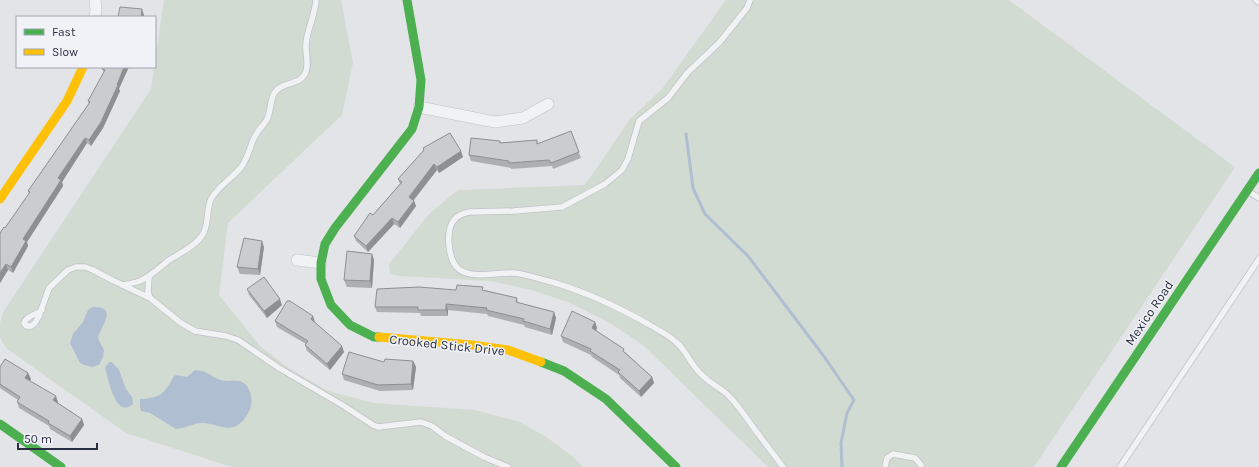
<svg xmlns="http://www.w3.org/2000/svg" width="1259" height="467" viewBox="0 0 1259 467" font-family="Karla,sans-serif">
<rect width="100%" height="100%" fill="#e2e4e7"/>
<g fill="#d2dbd2">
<polygon points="164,0 341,0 353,63 342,115 228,223 219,295 260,346 287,367 328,391 374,403 475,410 517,421 545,436 572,456 583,467 232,467 126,433 6,348 0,337 0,324 2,314 151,89"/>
<polygon points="726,0 1009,0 1235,167 1034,467 768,467 643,345 610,323 570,303 532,290 490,281 400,276 393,275 390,272 389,264 429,214 458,190 584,185 587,182 630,119 662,89"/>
</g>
<g fill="#b0bed2">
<path d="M92,307C120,306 100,327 98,338L104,350L103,357L99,365L92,367L84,365L80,363L70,343L73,334L83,322L88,310Z"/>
<path d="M109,362H112L119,370L126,389L132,397L133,404C115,420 108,377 105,368Z"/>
<path d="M195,370C199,371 204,371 207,373C212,375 215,379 221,380C228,382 233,380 239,381C250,383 254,400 250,409C247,416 241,425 234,427C224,430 213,423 203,423C194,423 185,428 176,429L150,413L141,411L140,406V399C161,398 164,394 174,376L176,375L187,377Z"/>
</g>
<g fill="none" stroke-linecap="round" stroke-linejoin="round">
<polyline stroke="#b0bed2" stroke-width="3" points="686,134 693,188 705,214 748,256 823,355 854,400 847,413 841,443 842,467"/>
<defs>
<g id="lane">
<path d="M750,0L747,8L719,43L688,72L668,98L639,121L628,159L622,170L605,184L562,207L514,211L470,212C464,213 458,215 454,220C445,231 448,262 460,270C473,279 498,272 513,273C526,274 539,279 552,282C586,292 618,307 648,324C658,330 668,335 676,342C687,351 691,366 702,375C710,383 720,388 728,395C739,406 747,419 756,431C765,443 774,455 783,467"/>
<polyline points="1256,0 1259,2"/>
<polyline points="1249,192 1259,198"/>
<polyline points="149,276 148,292 150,298 181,323 195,331 226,336 238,340 279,368 344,406 373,425 378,427 421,422 432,426 445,436 484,457 508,467"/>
<path d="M122,285C128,284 134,283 140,281C151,276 160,267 169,260C180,253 196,246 203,234C209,224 206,210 211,199C219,185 233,178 242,166C248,157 250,147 254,138C257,131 262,127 266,121C272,112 269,100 275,92C283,81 298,86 305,74C310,64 305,54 306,44C307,29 315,16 316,0"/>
<path d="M42,310C36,315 27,315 24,323L26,326H31L35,323L39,316L49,288L68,270L76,267H85L93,270L112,280L150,298"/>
<polyline points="885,467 887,458 893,454 915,458 921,465 921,467"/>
<polyline points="1120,467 1259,259"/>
</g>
<g id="street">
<polyline points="95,17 96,10 95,0"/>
<polyline points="419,107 495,122 523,118 548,104"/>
<polyline points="297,260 321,263"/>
</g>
</defs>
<use href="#lane" stroke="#c0c2c5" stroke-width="7"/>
<use href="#street" stroke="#c0c2c5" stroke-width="12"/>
<use href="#lane" stroke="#f1f2f4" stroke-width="5.5"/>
<use href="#street" stroke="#f1f2f4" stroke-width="11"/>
<g stroke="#4caf50" stroke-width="9">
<polyline points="379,337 374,337 350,325 331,305 321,279 321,263 325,244 335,228 412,129 419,107 421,80 407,0"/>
<polyline points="541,362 564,371 606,399 676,467"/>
<polyline points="0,424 61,467"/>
<polyline points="1061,467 1259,173"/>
</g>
<g stroke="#ffc107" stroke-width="9">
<polyline points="0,199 67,101 83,67"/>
<polyline points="379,337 472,345 508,350 541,362"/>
</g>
</g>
<g fill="#aeafb2">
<polygon points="103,67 119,89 120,91 103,128 91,146 87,143 62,182 63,186 27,242 28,246 13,273 8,270 0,283 0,233 5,228 29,194 28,191 89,104 88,101 104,72 102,69"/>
<polygon points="571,131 581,158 553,169 552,166 511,169 511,168 471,161 469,155 500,141 501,143 537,140 538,144"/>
<polygon points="423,148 463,157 439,173 437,170 414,200 416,206 400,228 394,224 368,252 356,241 354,236 373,215 400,184 398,179 424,150"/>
<polygon points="264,247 260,275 240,274 237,267"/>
<polygon points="372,254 374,260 372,288 347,287 344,280"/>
<polygon points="247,289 282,305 267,318 249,295"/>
<polygon points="456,290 484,290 517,298 518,303 554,312 556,318 552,335 525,327 524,325 488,316 487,314 448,310 448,316 421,316 420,313 377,312 375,307"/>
<polygon points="275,321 315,322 315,323 344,352 330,370 307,351 305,345 306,344 277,327"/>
<polygon points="595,322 597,328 596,331 626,353 652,377 654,383 641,397 620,378 619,375 592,357 591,355 563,342 561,336"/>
<polygon points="413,361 416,367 413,390 380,391 344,380 342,374 384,362"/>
<polygon points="0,367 28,373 31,379 30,381 58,402 58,403 82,419 84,425 72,442 50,429 49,426 19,408 17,402 18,400 0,388"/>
</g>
<g fill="#8d8f91">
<polygon points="142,9 144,15 144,17 141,17"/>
<polygon points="124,67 129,67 119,89 120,91 103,128 91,146 89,140"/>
<polygon points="85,138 87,143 62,182 63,186 27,242 28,246 13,273 11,267 23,239 58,178"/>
<polygon points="461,151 463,157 439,173 437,167"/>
<polygon points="434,164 437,170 411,203 409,197"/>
<polygon points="414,201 416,206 400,228 398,222"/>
<polygon points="392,218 394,224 368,252 366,246"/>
<polygon points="262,241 264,247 260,275 258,269"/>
<polygon points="372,254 374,260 372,288 370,281"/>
<polygon points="6,264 8,270 0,283 0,273"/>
<polygon points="280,299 282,305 267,318 264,311"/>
<polygon points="446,304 448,310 448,316 446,310"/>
<polygon points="554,312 556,318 552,335 550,329"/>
<polygon points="313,316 315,322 313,325 311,319"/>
<polygon points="595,322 597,328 594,335 592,328"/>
<polygon points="342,346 344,352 330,370 327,364"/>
<polygon points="413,361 416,367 413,390 411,384"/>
<polygon points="28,373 31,379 28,384 25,378"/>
<polygon points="652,377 654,383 641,397 639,391"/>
<polygon points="56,396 58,402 56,406 53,400"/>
<polygon points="82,419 84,425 72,442 70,436"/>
</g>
<g fill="#cacccf" stroke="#8d8f91">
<polygon points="120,7 142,9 141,17 118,17"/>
<polygon points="103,67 124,67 117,85 118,85 101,122 89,140 85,138 58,178 61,180 23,239 26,241 11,267 6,264 0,273 0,233 4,227 5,228 30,192 28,191 90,102 88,101 105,70 102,69"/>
<polygon points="571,131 579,152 551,163 549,160 509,163 509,161 469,155 471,138 500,141 500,143 537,140 537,144"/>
<polygon points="450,133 461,151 437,167 434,164 409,197 414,201 398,222 392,218 366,246 354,236 370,213 373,215 402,182 398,179 424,150 423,148"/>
<polygon points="244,238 262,241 258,269 237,267"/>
<polygon points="347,251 372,254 370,281 344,280"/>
<polygon points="264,277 280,299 264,311 247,289"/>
<polygon points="457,285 483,287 482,290 517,298 516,302 554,312 550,329 523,321 524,319 486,310 487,308 446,304 446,310 418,310 418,307 375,307 377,289 419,287 456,290"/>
<polygon points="287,301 290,301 313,316 311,319 342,346 327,364 305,345 308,341 275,321"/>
<polygon points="572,311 595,322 592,328 624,349 623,351 652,377 639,391 618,372 620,370 590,351 591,349 561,336"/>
<polygon points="349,352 384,362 385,359 413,361 411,384 378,385 342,374"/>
<polygon points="5,359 28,373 25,378 56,396 53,400 82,419 70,436 48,423 49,421 17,402 20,397 0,384 0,367"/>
</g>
<g text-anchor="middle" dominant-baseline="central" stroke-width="3" stroke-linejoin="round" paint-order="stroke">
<g font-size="13" fill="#292f41" stroke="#f0f2f7">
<text transform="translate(1149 313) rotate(-56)">Mexico Road</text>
<text transform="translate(447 345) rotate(6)">Crooked Stick Drive</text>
</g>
</g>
<rect x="16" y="16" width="140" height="52" fill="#f0f2f7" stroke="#a0a4ae"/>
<rect x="24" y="29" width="20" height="6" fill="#4caf50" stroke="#a0a4ae"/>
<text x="52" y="36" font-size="12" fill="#292f41">Fast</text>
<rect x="24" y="49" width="20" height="6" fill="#ffc107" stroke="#a0a4ae"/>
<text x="52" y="56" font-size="12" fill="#292f41">Slow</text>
<path d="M18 443v6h79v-6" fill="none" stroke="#292f41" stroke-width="2"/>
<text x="24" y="443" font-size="12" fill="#292f41" stroke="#f0f2f7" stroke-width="3" paint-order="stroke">50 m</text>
</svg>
